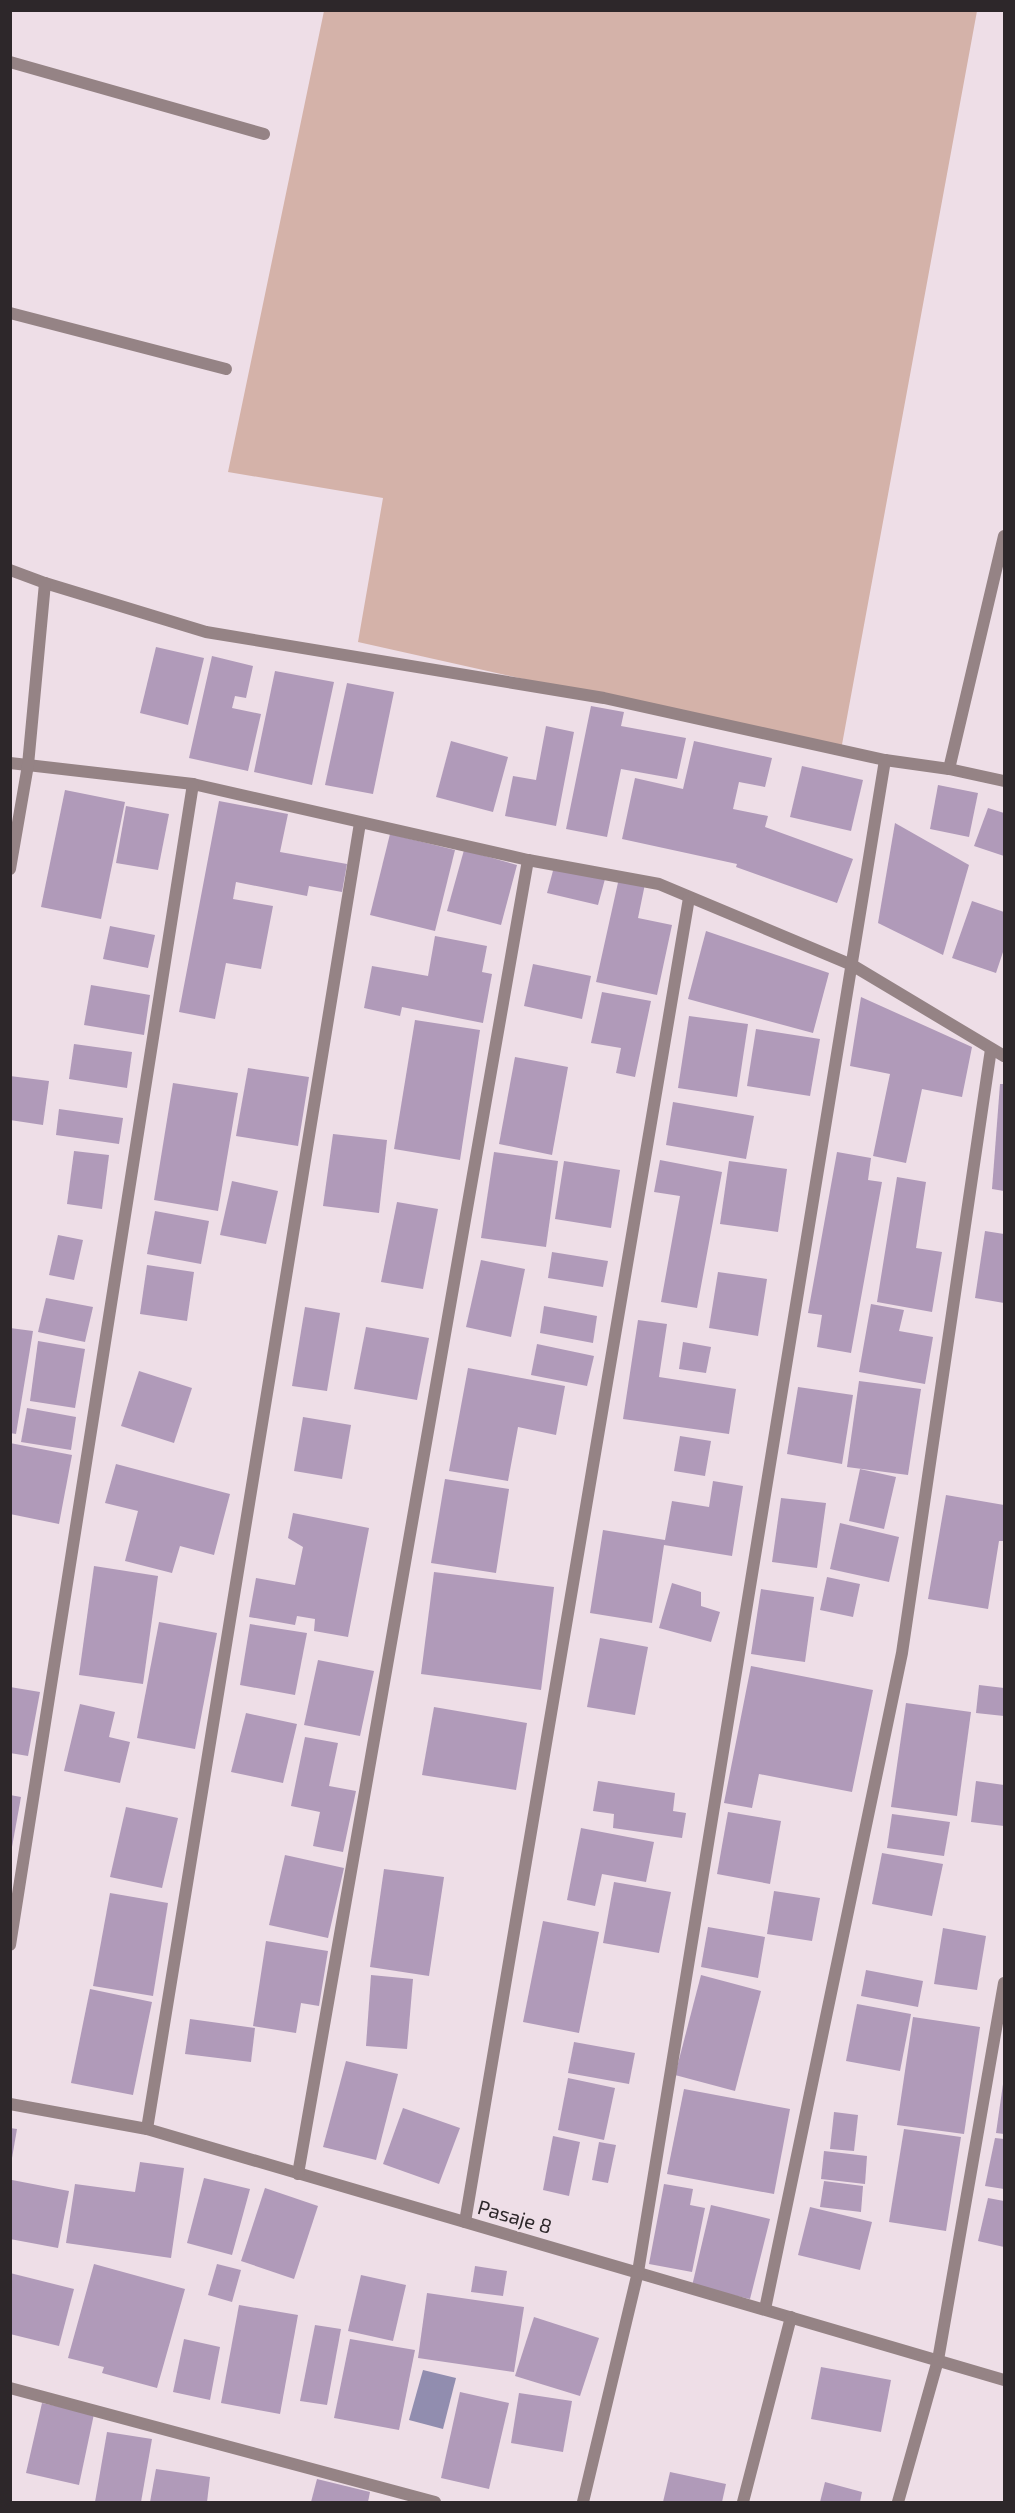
<svg xmlns="http://www.w3.org/2000/svg" width="1015" height="2513" viewBox="0 0 1015 2513" font-family="'Exo 2',sans-serif">
<rect width="100%" height="100%" fill="#eedee7"/>
<polygon fill="#d4b2a9" points="324,11 977,11 841,750 358,642 383,498 228,472"/>
<polygon fill="#918daf" points="423,2370 456,2378 443,2429 409,2420"/>
<g fill="#b09ab9">
<polygon points="156,647 204,658 188,725 140,713"/>
<polygon points="212,656 253,666 246,698 235,696 232,708 261,714 248,771 189,758"/>
<polygon points="275,671 334,682 312,785 254,772"/>
<polygon points="347,683 394,692 373,794 325,785"/>
<polygon points="591,706 624,712 621,726 686,738 677,779 621,769 607,837 566,829"/>
<polygon points="546,726 574,732 556,826 505,816 513,776 536,780"/>
<polygon points="451,741 508,757 493,812 436,797"/>
<polygon points="694,741 772,758 765,787 739,782 733,809 768,816 765,827 853,859 837,903 736,867 737,864 622,839 635,778 683,789"/>
<polygon points="802,766 863,780 851,831 790,817"/>
<polygon points="938,785 978,793 969,837 930,829"/>
<polygon points="65,790 125,802 101,919 41,907"/>
<polygon points="219,801 288,814 280,852 347,864 342,892 309,886 307,896 236,882 233,899 273,906 261,969 226,963 215,1019 179,1012"/>
<polygon points="126,806 169,814 158,870 116,863"/>
<polygon points="988,808 1004,813 1004,856 974,846"/>
<polygon points="895,823 969,865 943,955 878,923"/>
<polygon points="390,834 455,850 435,931 370,915"/>
<polygon points="464,850 517,865 501,925 447,911"/>
<polygon points="554,867 605,879 598,905 547,893"/>
<polygon points="619,878 645,884 638,918 672,925 657,995 596,982"/>
<polygon points="972,901 1004,912 1004,949 996,973 952,958"/>
<polygon points="110,926 155,935 148,968 103,959"/>
<polygon points="706,931 829,973 813,1033 688,999"/>
<polygon points="435,936 487,946 482,972 492,974 483,1023 402,1007 400,1016 364,1008 372,966 428,976"/>
<polygon points="533,964 591,976 582,1019 524,1006"/>
<polygon points="91,985 150,995 144,1035 84,1025"/>
<polygon points="602,992 651,1001 635,1077 616,1073 621,1048 591,1043"/>
<polygon points="861,997 972,1047 962,1097 922,1089 906,1163 873,1156 890,1074 850,1066"/>
<polygon points="689,1016 748,1024 737,1097 678,1088"/>
<polygon points="415,1020 480,1030 460,1160 394,1149"/>
<polygon points="756,1029 820,1039 810,1096 747,1086"/>
<polygon points="74,1044 132,1052 127,1088 69,1079"/>
<polygon points="515,1057 568,1067 552,1155 499,1144"/>
<polygon points="248,1068 309,1077 298,1146 236,1136"/>
<polygon points="10,1076 49,1081 43,1125 10,1120"/>
<polygon points="173,1083 238,1093 218,1211 154,1200"/>
<polygon points="1000,1084 1004,1084 1004,1191 992,1189"/>
<polygon points="673,1102 754,1116 746,1159 666,1145"/>
<polygon points="59,1109 123,1118 119,1144 56,1135"/>
<polygon points="333,1134 387,1140 379,1213 323,1206"/>
<polygon points="74,1151 109,1155 102,1209 67,1204"/>
<polygon points="494,1152 558,1161 546,1247 481,1238"/>
<polygon points="837,1152 871,1158 868,1180 882,1182 851,1353 817,1347 822,1315 808,1313"/>
<polygon points="660,1160 722,1172 697,1308 661,1302 680,1196 654,1192"/>
<polygon points="564,1161 620,1170 611,1228 555,1219"/>
<polygon points="729,1161 787,1169 778,1232 720,1224"/>
<polygon points="897,1177 926,1182 916,1248 942,1252 932,1312 877,1302"/>
<polygon points="232,1181 278,1191 266,1244 220,1235"/>
<polygon points="397,1202 438,1209 423,1289 381,1282"/>
<polygon points="155,1211 209,1221 201,1264 147,1254"/>
<polygon points="985,1231 1004,1234 1004,1303 975,1298"/>
<polygon points="58,1235 83,1240 74,1280 49,1275"/>
<polygon points="552,1252 608,1261 603,1287 548,1278"/>
<polygon points="481,1260 525,1269 511,1337 466,1327"/>
<polygon points="147,1265 194,1272 187,1321 140,1314"/>
<polygon points="718,1272 767,1279 758,1336 709,1328"/>
<polygon points="46,1298 93,1307 85,1342 38,1332"/>
<polygon points="871,1304 904,1310 899,1331 933,1337 925,1384 859,1372"/>
<polygon points="544,1306 597,1316 593,1343 540,1333"/>
<polygon points="305,1307 340,1313 327,1391 292,1386"/>
<polygon points="638,1320 667,1324 659,1377 736,1389 729,1434 623,1419"/>
<polygon points="366,1327 429,1338 417,1400 354,1389"/>
<polygon points="10,1328 33,1331 16,1434 10,1433"/>
<polygon points="38,1341 85,1349 75,1408 30,1401"/>
<polygon points="683,1342 711,1347 706,1373 679,1369"/>
<polygon points="537,1344 594,1356 587,1386 531,1375"/>
<polygon points="468,1368 565,1386 556,1435 518,1427 508,1481 449,1471"/>
<polygon points="139,1371 192,1388 174,1443 121,1426"/>
<polygon points="859,1381 921,1389 908,1475 847,1467"/>
<polygon points="798,1387 853,1395 842,1464 787,1454"/>
<polygon points="27,1408 76,1417 71,1450 21,1442"/>
<polygon points="303,1417 351,1425 342,1479 294,1471"/>
<polygon points="680,1436 711,1441 705,1476 674,1471"/>
<polygon points="10,1443 72,1455 59,1524 10,1514"/>
<polygon points="116,1464 230,1494 214,1555 180,1546 172,1573 125,1561 138,1511 105,1503"/>
<polygon points="860,1469 896,1477 884,1529 849,1521"/>
<polygon points="445,1479 509,1489 496,1573 431,1563"/>
<polygon points="713,1481 743,1486 732,1556 664,1545 652,1623 590,1613 603,1530 665,1540 672,1501 709,1507"/>
<polygon points="946,1495 1004,1505 1004,1541 999,1541 988,1609 928,1599"/>
<polygon points="781,1498 826,1503 817,1568 772,1562"/>
<polygon points="293,1513 369,1528 348,1637 314,1631 315,1619 297,1616 295,1625 249,1617 256,1578 295,1585 303,1547 288,1538"/>
<polygon points="840,1523 899,1537 889,1582 830,1569"/>
<polygon points="94,1566 158,1576 143,1684 79,1675"/>
<polygon points="434,1572 554,1587 541,1690 421,1674"/>
<polygon points="827,1577 860,1584 853,1617 820,1610"/>
<polygon points="672,1583 701,1592 701,1606 720,1612 711,1642 659,1628"/>
<polygon points="761,1589 814,1597 805,1662 751,1654"/>
<polygon points="159,1622 217,1633 195,1749 137,1738"/>
<polygon points="250,1624 307,1633 295,1695 240,1685"/>
<polygon points="600,1638 648,1647 635,1715 587,1707"/>
<polygon points="318,1660 374,1671 360,1736 304,1725"/>
<polygon points="751,1666 873,1690 852,1792 759,1774 752,1808 724,1803"/>
<polygon points="979,1685 1004,1688 1004,1716 976,1713"/>
<polygon points="10,1687 40,1692 28,1756 10,1753"/>
<polygon points="906,1703 971,1712 957,1816 891,1807"/>
<polygon points="80,1704 115,1712 109,1737 130,1742 120,1783 64,1771"/>
<polygon points="434,1707 527,1723 516,1790 422,1775"/>
<polygon points="246,1713 297,1724 283,1783 231,1772"/>
<polygon points="305,1737 338,1743 329,1786 356,1791 343,1852 313,1846 320,1812 291,1806"/>
<polygon points="598,1781 675,1793 673,1811 686,1813 682,1838 613,1828 614,1814 593,1811"/>
<polygon points="976,1781 1004,1785 1004,1826 971,1822"/>
<polygon points="10,1795 21,1797 12,1847 10,1846"/>
<polygon points="126,1807 178,1818 162,1888 110,1877"/>
<polygon points="728,1812 781,1821 770,1884 717,1874"/>
<polygon points="892,1814 950,1822 944,1856 887,1848"/>
<polygon points="581,1828 654,1842 646,1882 602,1874 595,1906 567,1900"/>
<polygon points="882,1853 943,1864 932,1916 872,1904"/>
<polygon points="285,1855 344,1868 328,1938 269,1925"/>
<polygon points="384,1869 444,1877 429,1976 370,1967"/>
<polygon points="614,1882 671,1892 659,1953 603,1943"/>
<polygon points="774,1891 820,1898 812,1941 767,1934"/>
<polygon points="110,1893 168,1903 153,1996 93,1986"/>
<polygon points="543,1921 599,1932 579,2033 523,2022"/>
<polygon points="708,1927 765,1937 758,1978 701,1967"/>
<polygon points="943,1928 986,1936 977,1990 934,1984"/>
<polygon points="266,1941 328,1951 319,2006 301,2003 296,2033 253,2026"/>
<polygon points="866,1970 923,1981 918,2007 861,1996"/>
<polygon points="371,1975 413,1979 407,2049 366,2046"/>
<polygon points="701,1975 761,1991 735,2091 675,2075"/>
<polygon points="90,1989 152,2002 133,2095 71,2083"/>
<polygon points="857,2004 911,2014 900,2071 846,2061"/>
<polygon points="913,2017 980,2027 964,2134 897,2125"/>
<polygon points="190,2019 255,2028 251,2062 185,2054"/>
<polygon points="574,2042 635,2053 629,2084 568,2073"/>
<polygon points="346,2061 398,2074 376,2160 323,2147"/>
<polygon points="568,2078 615,2088 604,2140 558,2130"/>
<polygon points="1003,2084 1004,2084 1004,2134 996,2133"/>
<polygon points="684,2089 790,2109 774,2194 667,2174"/>
<polygon points="403,2108 460,2128 439,2184 383,2164"/>
<polygon points="834,2112 858,2115 854,2151 830,2149"/>
<polygon points="10,2128 17,2129 12,2158 10,2158"/>
<polygon points="904,2129 961,2137 946,2231 889,2222"/>
<polygon points="553,2136 580,2142 569,2196 543,2190"/>
<polygon points="995,2138 1004,2139 1004,2189 985,2186"/>
<polygon points="599,2142 616,2145 608,2183 592,2180"/>
<polygon points="824,2151 867,2156 865,2184 821,2179"/>
<polygon points="140,2162 184,2168 171,2258 66,2243 75,2184 135,2192"/>
<polygon points="204,2178 250,2189 232,2255 187,2243"/>
<polygon points="12,2180 69,2191 58,2248 10,2239"/>
<polygon points="824,2181 863,2186 861,2212 820,2207"/>
<polygon points="664,2184 693,2189 690,2205 705,2208 692,2272 649,2264"/>
<polygon points="265,2188 318,2206 294,2279 241,2261"/>
<polygon points="988,2198 1004,2201 1004,2247 978,2241"/>
<polygon points="711,2205 770,2219 750,2299 692,2286"/>
<polygon points="810,2207 872,2222 860,2270 798,2255"/>
<polygon points="94,2264 185,2289 157,2388 102,2373 104,2367 68,2358"/>
<polygon points="217,2264 241,2270 232,2302 208,2295"/>
<polygon points="475,2266 507,2271 503,2296 471,2292"/>
<polygon points="10,2273 74,2289 59,2346 10,2334"/>
<polygon points="361,2275 406,2285 393,2341 348,2331"/>
<polygon points="427,2293 524,2307 514,2372 418,2358"/>
<polygon points="239,2305 298,2315 280,2414 221,2403"/>
<polygon points="534,2317 599,2338 580,2396 515,2376"/>
<polygon points="315,2325 341,2329 327,2405 300,2401"/>
<polygon points="184,2339 220,2347 210,2400 173,2392"/>
<polygon points="350,2339 415,2350 399,2430 334,2418"/>
<polygon points="821,2367 891,2380 881,2432 811,2419"/>
<polygon points="460,2392 509,2403 489,2489 441,2478"/>
<polygon points="519,2393 572,2401 563,2452 511,2443"/>
<polygon points="42,2403 94,2414 79,2485 26,2473"/>
<polygon points="107,2432 152,2439 141,2502 95,2502"/>
<polygon points="156,2469 210,2477 207,2502 150,2502"/>
<polygon points="670,2472 726,2484 722,2502 663,2502"/>
<polygon points="317,2479 370,2492 368,2502 311,2502"/>
<polygon points="825,2482 862,2492 860,2502 820,2502"/>
</g>
<g fill="none" stroke-linecap="round" stroke-linejoin="round">
<g stroke="#958385" stroke-width="12">
<polyline points="10,62 264,134"/>
<polyline points="10,313 226,369"/>
<polyline points="10,570 45,583 206,632 604,698 885,760 949,769 1004,781"/>
<polyline points="10,763 193,784 528,860 659,884 852,965 1004,1056"/>
<polyline points="949,769 1004,536"/>
<polyline points="10,869 28,765 45,583"/>
<polyline points="10,1945 193,784"/>
<polyline points="10,2104 147,2129 1004,2380"/>
<polyline points="147,2129 360,823"/>
<polyline points="298,2174 528,860"/>
<polyline points="465,2222 689,898"/>
<polyline points="765,2309 902,1653 991,1049"/>
<polyline points="10,2388 435,2502"/>
<polyline points="583,2502 638,2272 885,760"/>
<polyline points="743,2502 791,2317"/>
<polyline points="898,2502 938,2360 1004,1983"/>
</g>
</g>
<g text-anchor="middle" dominant-baseline="central" stroke-width="4.5" stroke-linejoin="round" paint-order="stroke">
<g font-size="20" fill="#2d272a" stroke="#eedee7">
<text transform="translate(515 2216) rotate(16)">Pasaje 8</text>
</g>
</g>
<rect width="1015" height="2513" fill="none" stroke="#2d272a" stroke-width="24"/>
</svg>
